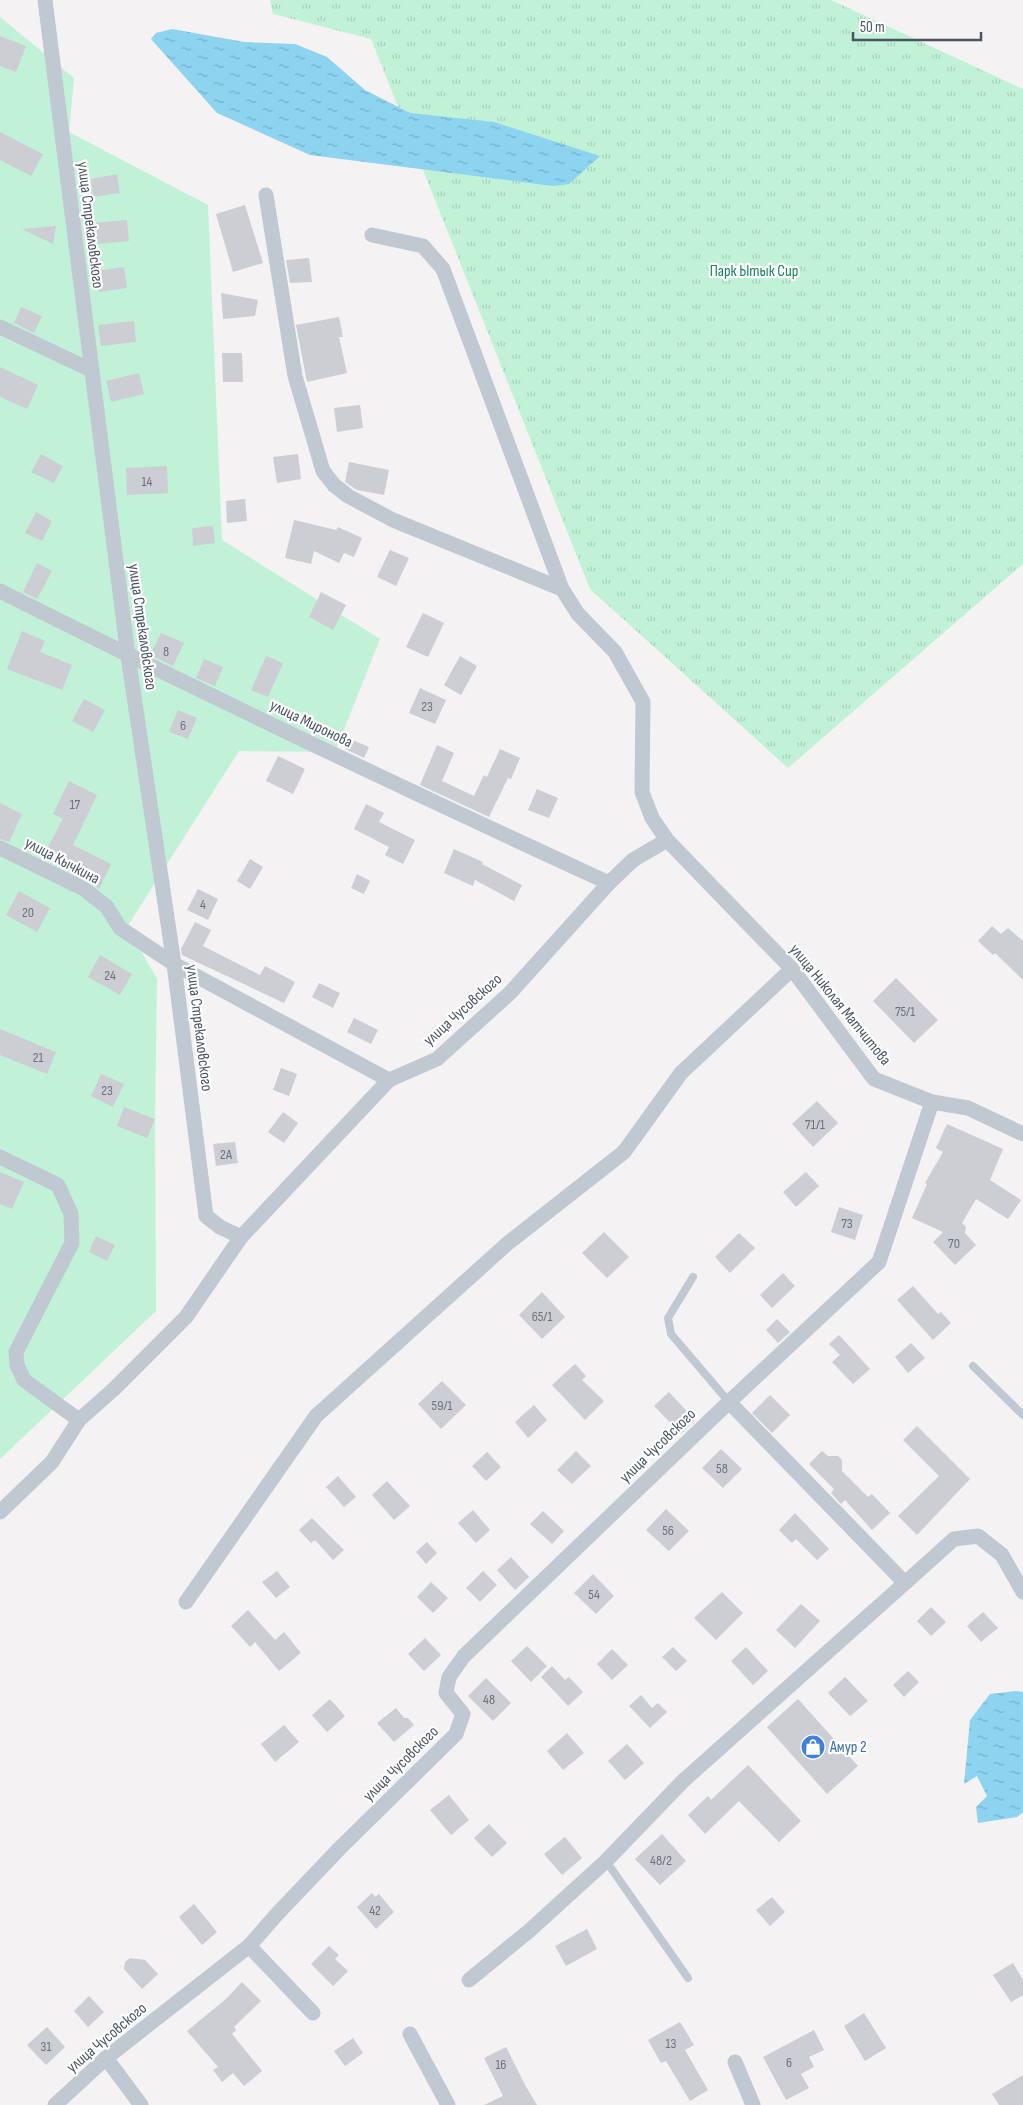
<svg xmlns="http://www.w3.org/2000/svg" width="1023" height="2105" viewBox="0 0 1023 2105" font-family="'Sofia Sans Condensed',sans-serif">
<defs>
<pattern id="park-tufts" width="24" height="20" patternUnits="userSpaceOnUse" patternTransform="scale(1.25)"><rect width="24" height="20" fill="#c1f2d7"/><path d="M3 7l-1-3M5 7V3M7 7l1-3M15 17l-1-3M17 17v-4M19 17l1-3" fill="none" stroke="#a7d1bb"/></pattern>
<pattern id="water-ripples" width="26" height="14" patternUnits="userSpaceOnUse" patternTransform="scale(1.25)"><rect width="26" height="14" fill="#8cd4f0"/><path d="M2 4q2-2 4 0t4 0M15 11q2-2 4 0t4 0" fill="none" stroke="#74afc6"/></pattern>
</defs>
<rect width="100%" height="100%" fill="#f4f2f2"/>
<polygon fill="url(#park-tufts)" points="270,0 831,0 1023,89 1023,564 788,768 590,589 371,39 273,14"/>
<polygon fill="#c1f2d7" points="0,17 74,78 69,132 208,205 222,540 380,639 335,752 239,751 127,927 157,979 155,1119 156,1311 0,1459"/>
<g fill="url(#water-ripples)">
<polygon points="172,29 244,42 295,44 327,57 365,90 410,113 494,122 600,156 569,184 553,186 310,155 217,113 151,39 156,33"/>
<polygon points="1016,1691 1023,1692 1023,1812 1017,1817 978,1823 976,1807 987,1796 977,1776 964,1784 970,1720 990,1694"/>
</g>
<g fill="#ccced4">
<polygon points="0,36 26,46 16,72 0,66"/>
<polygon points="0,132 43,154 31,176 0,160"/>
<polygon points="117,174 120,193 93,197 91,179"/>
<polygon points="245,205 263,263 233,272 216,214"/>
<polygon points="127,220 129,241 86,245 85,235 92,223"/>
<polygon points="56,226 53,244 22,229"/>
<polygon points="309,258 312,282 290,283 286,260"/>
<polygon points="124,267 127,288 99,292 96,271"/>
<polygon points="221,293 258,300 255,316 223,319"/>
<polygon points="21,307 42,316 34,333 14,323"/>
<polygon points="339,317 343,337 339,337 347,373 307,382 296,325"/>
<polygon points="134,321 136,342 101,346 98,325"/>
<polygon points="222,353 242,353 243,382 223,382"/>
<polygon points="0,367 38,385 27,409 0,397"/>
<polygon points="139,373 144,394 111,402 106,381"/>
<polygon points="360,405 363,428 337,432 334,408"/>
<polygon points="41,454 63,466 54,483 31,472"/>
<polygon points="298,454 301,479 277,483 273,457"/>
<polygon points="349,462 389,470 384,495 357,490 345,482"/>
<polygon points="167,466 168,493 127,495 126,468"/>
<polygon points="245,499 247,521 227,523 226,501"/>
<polygon points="36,512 52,521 42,541 25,533"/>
<polygon points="294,520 336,530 338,527 362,538 354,557 344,553 339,563 314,551 311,564 285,558"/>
<polygon points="213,526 215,543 193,546 192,528"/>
<polygon points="390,550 409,558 396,586 377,577"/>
<polygon points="37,563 52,571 37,599 23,592"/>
<polygon points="321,592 346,605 333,630 309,617"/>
<polygon points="423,613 444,623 428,657 406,647"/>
<polygon points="22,631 45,641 40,652 72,665 62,690 7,669"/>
<polygon points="161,633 184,643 173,666 150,655"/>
<polygon points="266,656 283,663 268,697 251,690"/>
<polygon points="460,656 477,666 461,695 444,685"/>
<polygon points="204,659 223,667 215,686 196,678"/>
<polygon points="420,688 446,700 435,724 409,713"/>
<polygon points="84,699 105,710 93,732 72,721"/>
<polygon points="178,710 197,718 188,739 169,732"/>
<polygon points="350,739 369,747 364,758 345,749"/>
<polygon points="437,745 454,753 442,781 474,796 484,775 487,777 500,749 520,758 511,779 508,778 489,817 420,785"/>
<polygon points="278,756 305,769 293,794 266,781"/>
<polygon points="69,781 97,795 73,845 111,864 99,889 88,881 42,858 63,819 53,814"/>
<polygon points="537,789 558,798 549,818 528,810"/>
<polygon points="0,803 22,814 9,842 0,839"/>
<polygon points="366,804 384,813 379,822 415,840 403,864 385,855 389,847 354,829"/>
<polygon points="454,849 483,862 482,864 522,885 514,901 475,880 473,886 444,873"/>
<polygon points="250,859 263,867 250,889 237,881"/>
<polygon points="357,874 370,881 364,894 351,888"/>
<polygon points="198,889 218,899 208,920 187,910"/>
<polygon points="19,891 50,908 37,932 6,915"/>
<polygon points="195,922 211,930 203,946 260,975 265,966 295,982 284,1003 182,955 181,949"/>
<polygon points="992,926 1001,934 1008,928 1023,941 1023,980 995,953 993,955 978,941"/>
<polygon points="100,955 132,974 120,995 88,977"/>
<polygon points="896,978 938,1020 914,1043 873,1001"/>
<polygon points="319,983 340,993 333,1008 312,997"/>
<polygon points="354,1018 378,1030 371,1044 347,1032"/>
<polygon points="0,1029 56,1052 47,1074 0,1055"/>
<polygon points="281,1068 297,1074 289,1096 273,1090"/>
<polygon points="101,1074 124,1084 113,1107 91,1096"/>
<polygon points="817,1101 838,1123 813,1147 792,1124"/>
<polygon points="124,1107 155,1119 147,1138 117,1126"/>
<polygon points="283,1112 298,1123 284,1143 268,1132"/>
<polygon points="947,1124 1003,1149 990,1180 1021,1200 1008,1219 976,1199 962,1223 966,1227 965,1233 976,1245 955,1265 933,1242 943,1232 912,1218 927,1184 925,1183 943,1152 936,1148"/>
<polygon points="235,1142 238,1163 216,1166 213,1144"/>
<polygon points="0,1172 24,1182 12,1209 0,1204"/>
<polygon points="806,1172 819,1186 796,1207 783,1192"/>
<polygon points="839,1207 863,1215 855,1240 831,1232"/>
<polygon points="604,1232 629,1257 607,1278 582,1253"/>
<polygon points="739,1233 755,1248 730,1273 715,1257"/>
<polygon points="96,1236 115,1245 107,1261 89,1252"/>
<polygon points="783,1273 795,1286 772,1308 760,1295"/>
<polygon points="913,1286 938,1314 941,1312 951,1323 933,1340 897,1300"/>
<polygon points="542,1292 565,1317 542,1339 519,1315"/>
<polygon points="777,1319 790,1332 778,1343 766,1330"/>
<polygon points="839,1335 870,1369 853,1384 832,1362 840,1355 829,1344"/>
<polygon points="911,1343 925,1358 908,1373 895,1357"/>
<polygon points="575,1364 586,1376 582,1380 604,1401 585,1420 552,1385"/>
<polygon points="442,1381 466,1405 441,1429 418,1404"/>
<polygon points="669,1392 695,1420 681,1434 654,1406"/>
<polygon points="770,1395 790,1415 772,1433 752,1413"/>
<polygon points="534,1405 547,1420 528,1438 515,1422"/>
<polygon points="917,1426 970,1479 917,1535 898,1516 939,1476 903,1440"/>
<polygon points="721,1449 742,1469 723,1488 702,1468"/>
<polygon points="576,1451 591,1466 572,1484 557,1470"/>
<polygon points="822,1451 828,1456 838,1456 842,1460 842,1471 868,1497 872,1494 890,1513 872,1530 845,1500 841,1504 831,1493 834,1489 809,1464"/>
<polygon points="487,1452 501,1467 486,1481 472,1466"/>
<polygon points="338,1476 356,1497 344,1507 326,1487"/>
<polygon points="387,1481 410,1506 394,1520 372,1495"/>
<polygon points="666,1509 689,1531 669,1551 646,1530"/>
<polygon points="473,1510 490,1530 476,1543 458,1523"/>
<polygon points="543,1511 564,1531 552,1544 530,1524"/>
<polygon points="795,1513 829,1549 817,1560 796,1539 792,1543 779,1530"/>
<polygon points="312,1518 344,1550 333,1560 315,1540 311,1543 299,1530"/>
<polygon points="427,1542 437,1553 426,1564 416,1552"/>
<polygon points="511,1557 529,1577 515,1590 497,1570"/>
<polygon points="277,1571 290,1587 276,1598 262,1582"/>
<polygon points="483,1571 497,1585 480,1602 466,1588"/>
<polygon points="593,1574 614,1596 596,1614 574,1593"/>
<polygon points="431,1582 448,1598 433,1613 417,1597"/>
<polygon points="722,1592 743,1613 716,1640 694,1618"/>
<polygon points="801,1604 820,1621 795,1648 776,1630"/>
<polygon points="931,1607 946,1622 931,1636 917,1621"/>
<polygon points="248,1610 275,1640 284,1632 301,1653 279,1671 255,1642 250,1647 231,1626"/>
<polygon points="983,1612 998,1628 981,1642 967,1626"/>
<polygon points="425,1638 441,1655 424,1671 408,1654"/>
<polygon points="527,1646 547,1666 531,1682 511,1661"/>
<polygon points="673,1647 687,1661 676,1671 662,1657"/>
<polygon points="746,1647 768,1671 753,1685 731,1661"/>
<polygon points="612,1649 628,1665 612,1680 597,1664"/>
<polygon points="552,1666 565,1680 569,1677 583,1692 568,1706 541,1677"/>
<polygon points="908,1671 919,1682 904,1697 893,1685"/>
<polygon points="845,1677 868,1701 850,1716 828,1693"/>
<polygon points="486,1678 511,1703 493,1721 468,1696"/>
<polygon points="641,1695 652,1708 658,1703 667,1712 650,1728 629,1706"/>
<polygon points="330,1699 345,1716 327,1732 312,1715"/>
<polygon points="798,1699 858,1766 827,1794 767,1727"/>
<polygon points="396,1708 404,1718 408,1718 414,1725 394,1742 377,1723"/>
<polygon points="284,1725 299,1742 275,1762 261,1744"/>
<polygon points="567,1733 584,1753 563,1770 547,1751"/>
<polygon points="627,1744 644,1763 625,1780 608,1761"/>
<polygon points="748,1765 801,1821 779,1842 739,1801 705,1834 688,1815 708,1796 711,1800"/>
<polygon points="449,1795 469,1820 451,1835 430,1810"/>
<polygon points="489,1824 507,1843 492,1857 474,1838"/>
<polygon points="662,1834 686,1861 660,1885 635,1859"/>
<polygon points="565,1837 582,1858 562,1875 544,1854"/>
<polygon points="372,1893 375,1897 379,1894 394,1912 376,1929 357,1907"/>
<polygon points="772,1897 785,1912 770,1926 756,1910"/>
<polygon points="194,1904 217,1932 202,1945 179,1917"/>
<polygon points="587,1929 597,1949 566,1966 555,1946"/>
<polygon points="329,1946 339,1955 335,1959 348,1971 333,1986 311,1964"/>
<polygon points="130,1958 145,1960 158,1974 142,1989 124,1969 125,1962"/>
<polygon points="1013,1963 1023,1980 1023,1995 1011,2002 993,1975"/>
<polygon points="242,1982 261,2001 234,2027 236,2030 232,2034 262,2071 244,2086 233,2073 222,2082 213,2070 218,2067 187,2031 227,1998"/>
<polygon points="89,1996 104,2012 88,2027 74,2011"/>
<polygon points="864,2013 886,2048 865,2061 844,2026"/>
<polygon points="680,2022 694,2045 685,2050 708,2090 690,2101 666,2061 661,2063 648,2040"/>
<polygon points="47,2027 65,2047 46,2065 27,2045"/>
<polygon points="814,2030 824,2050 809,2057 814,2067 801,2074 809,2088 786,2100 763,2057"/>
<polygon points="353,2038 363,2053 345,2066 334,2051"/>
<polygon points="506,2047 525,2085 537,2105 484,2105 503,2096 484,2058"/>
<polygon points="1023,2075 1023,2105 999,2105 992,2094"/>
</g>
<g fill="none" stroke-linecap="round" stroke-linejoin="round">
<g stroke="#c0c8d1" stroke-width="8">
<polyline points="693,1277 668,1318 671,1334 729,1402"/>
<polyline points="973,1366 1023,1415"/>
<polyline points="606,1861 688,1978"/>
</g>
<g stroke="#c0c8d1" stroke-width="15">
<polyline points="45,0 128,656 174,964 206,1216 220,1227 241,1237"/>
<polyline points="266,195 295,376 323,471 334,485 348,496 393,520 562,589"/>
<polyline points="372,235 423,246 443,269 562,589 578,614 615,652 643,702 642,792 652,818 667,840 792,969 874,1079 932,1102 968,1108 1023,1134"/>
<polyline points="0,327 91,370"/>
<path d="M0,591C201,692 404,789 609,883"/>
<polyline points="0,848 84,889 107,907 120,928 174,964 389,1080"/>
<polyline points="0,1157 58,1185 71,1214 72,1243 16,1352 17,1365 24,1380 79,1420"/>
<polyline points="0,1512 52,1462 79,1420 114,1389 186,1317 241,1237 389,1080 437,1059 510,993 609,883 633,860 667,840"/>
<polyline points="905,1583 954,1539 978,1536 1002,1555 1023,1592"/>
<polyline points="186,1602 316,1416 508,1243 624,1152 681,1073 792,969"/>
<polyline points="249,1946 313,2013"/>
<polyline points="469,1980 529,1931 606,1861 683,1781 905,1583 729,1402"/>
<polyline points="410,2034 448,2105"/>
<polyline points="106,2058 141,2105"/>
<polyline points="735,2062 753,2105"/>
<polyline points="55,2105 106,2058 249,1946 278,1913 340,1848 456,1734 463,1714 446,1693 449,1677 464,1656 729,1402 879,1262 932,1102"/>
</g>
</g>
<defs>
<symbol id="shop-disc" viewBox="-11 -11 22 22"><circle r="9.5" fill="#3f7fe0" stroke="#fff"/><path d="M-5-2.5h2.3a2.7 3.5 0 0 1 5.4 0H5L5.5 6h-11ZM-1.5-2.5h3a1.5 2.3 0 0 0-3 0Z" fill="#fff"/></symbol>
</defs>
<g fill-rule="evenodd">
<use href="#shop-disc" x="799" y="1733" width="28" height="28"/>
</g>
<g text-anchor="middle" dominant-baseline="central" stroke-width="4.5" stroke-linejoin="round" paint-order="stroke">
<g font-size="14" fill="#6a727d">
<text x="147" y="481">14</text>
<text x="166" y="651">8</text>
<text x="427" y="706">23</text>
<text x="183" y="725">6</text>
<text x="75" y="804">17</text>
<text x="203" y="904">4</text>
<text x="28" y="912">20</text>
<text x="110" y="975">24</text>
<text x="905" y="1011">75/1</text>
<text x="38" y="1057">21</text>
<text x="107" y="1090">23</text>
<text x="815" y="1124">71/1</text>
<text x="226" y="1154">2А</text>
<text x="847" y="1223">73</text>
<text x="954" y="1243">70</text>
<text x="542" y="1316">65/1</text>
<text x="442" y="1405">59/1</text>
<text x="722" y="1468">58</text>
<text x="668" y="1530">56</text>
<text x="594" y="1594">54</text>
<text x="489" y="1699">48</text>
<text x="661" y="1860">48/2</text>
<text x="375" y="1910">42</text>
<text x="671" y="2043">13</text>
<text x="46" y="2046">31</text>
<text x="789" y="2062">6</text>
<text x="501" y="2064">16</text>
</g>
<g font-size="16" fill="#495460" stroke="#fff">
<text transform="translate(90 225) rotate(83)">улица Стрекаловского</text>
<text transform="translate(142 627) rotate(82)">улица Стрекаловского</text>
<text transform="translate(311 724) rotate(26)">улица Миронова</text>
<text transform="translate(62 861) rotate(28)">улица Кычкина</text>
<text transform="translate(840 1005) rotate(51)">улица Николая Матчитова</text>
<text transform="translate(463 1010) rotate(-42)">улица Чусовского</text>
<text transform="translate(199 1028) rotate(83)">улица Стрекаловского</text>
<text transform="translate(658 1446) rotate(-44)">улица Чусовского</text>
<text transform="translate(401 1764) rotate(-45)">улица Чусовского</text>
<text transform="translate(107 2038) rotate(-40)">улица Чусовского</text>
</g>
<g font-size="16" fill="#148755" stroke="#fff">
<text x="754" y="271">Парк Ытык Сир</text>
</g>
<g font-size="16" fill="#366cbe" stroke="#fff" text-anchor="start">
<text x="830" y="1747">Амур 2</text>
</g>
</g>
<path d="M853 32v8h128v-8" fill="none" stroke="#495460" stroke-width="2.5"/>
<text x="860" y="32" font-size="15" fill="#495460" stroke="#ffffff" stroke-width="4" paint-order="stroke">50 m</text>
</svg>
